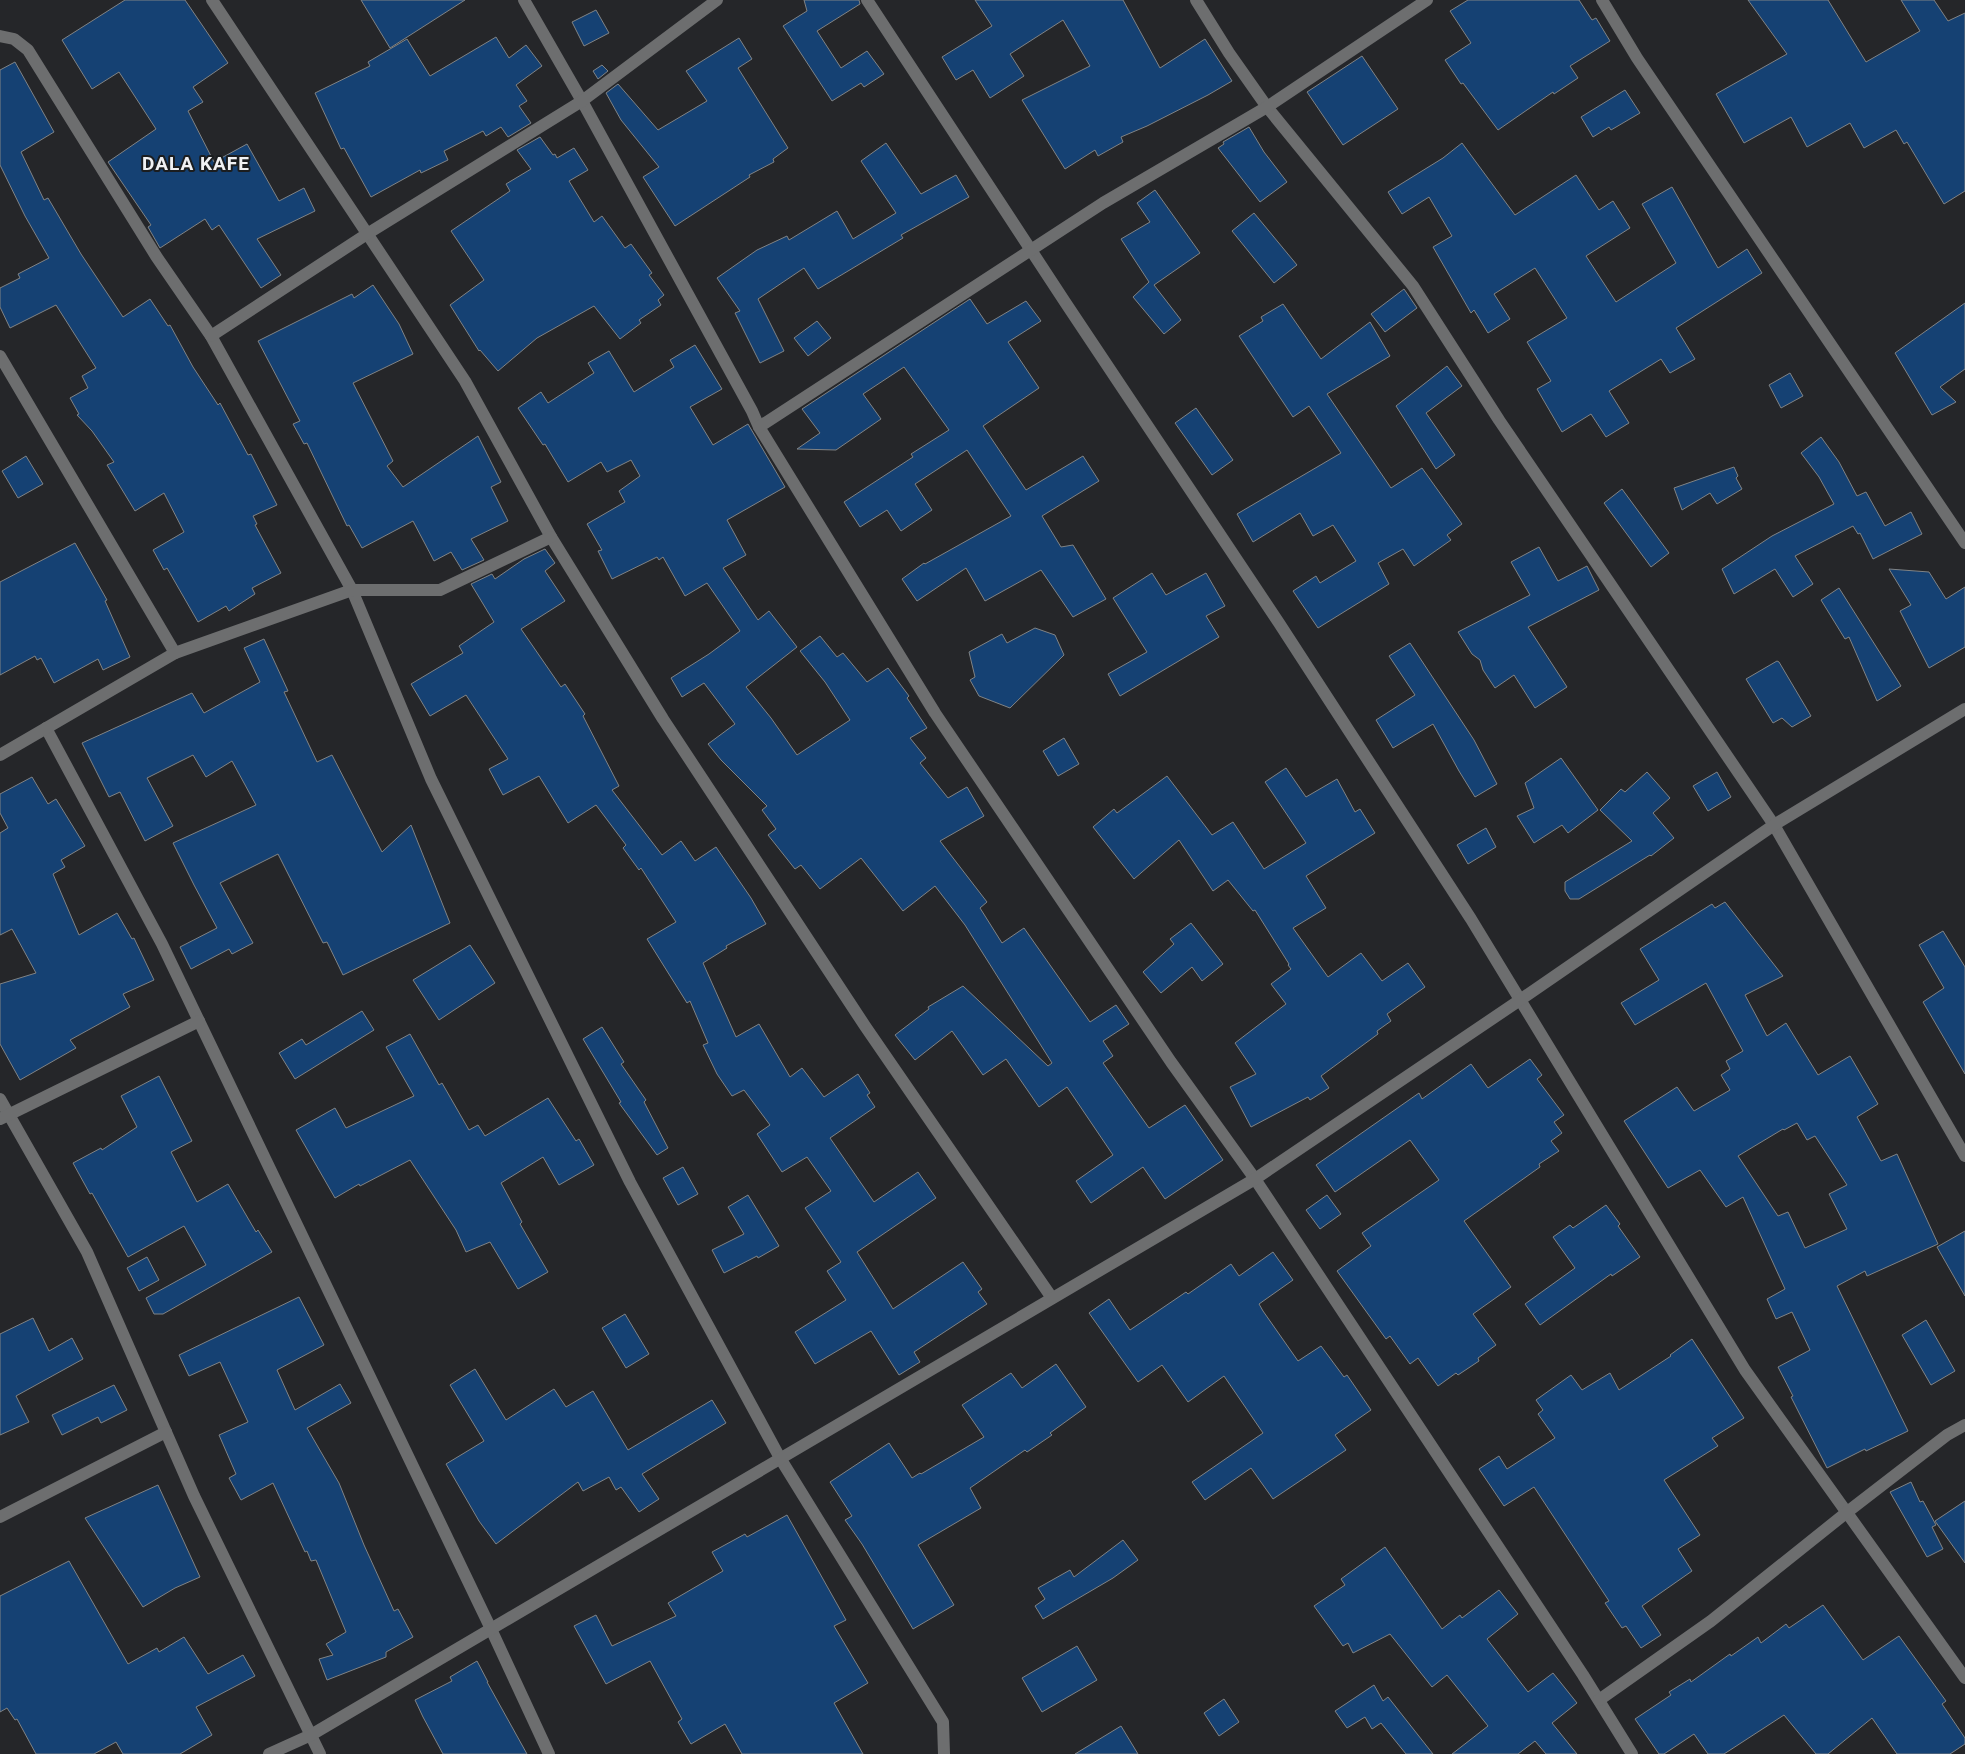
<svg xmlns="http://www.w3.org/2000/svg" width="1965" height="1754" viewBox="0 0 1965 1754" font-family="Roboto,sans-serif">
<rect width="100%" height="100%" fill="#252629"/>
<g fill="#154173" stroke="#808385" fill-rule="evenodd">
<polygon points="125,0 185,0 228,63 193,87 203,102 188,111 214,162 247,144 279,201 304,188 315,211 257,239 281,275 261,288 219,225 212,230 205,219 160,248 148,227 151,225 108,162 156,129 119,72 92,89 62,40"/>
<polygon points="361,0 465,0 390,48"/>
<polygon points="804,0 859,0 860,4 817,31 841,68 867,51 884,74 864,87 861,83 832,101 783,26 807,11"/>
<polygon points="975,0 1123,0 1160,68 1205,39 1232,81 1208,95 1147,126 1121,137 1123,142 1098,156 1095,150 1065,169 1022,100 1090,66 1063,20 1010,54 1024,76 990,98 973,70 956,80 942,57 992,26"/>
<polygon points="1468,0 1579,0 1592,20 1596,18 1610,41 1570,66 1578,78 1554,94 1553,92 1498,130 1463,83 1461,84 1445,60 1471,43 1450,11"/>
<polygon points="1748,0 1828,0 1866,62 1920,31 1901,0 1934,0 1948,21 1965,13 1965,191 1944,204 1907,142 1904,144 1896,130 1864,148 1850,123 1807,147 1791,117 1744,143 1716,94 1787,54"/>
<polygon points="596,10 609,33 584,46 572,22"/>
<polygon points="496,37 509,58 526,45 542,66 516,85 527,101 519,106 531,123 508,137 501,127 486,136 483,131 444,151 448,160 421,173 420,170 371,197 344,148 341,149 315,93 370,66 368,62 407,39 430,76"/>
<polygon points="739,38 752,59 738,68 788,148 773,159 774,162 749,175 750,177 675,226 643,177 659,167 621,120 606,93 618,84 658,130 707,101 686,71"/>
<polygon points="1362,56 1398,109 1343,145 1307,92"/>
<polygon points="15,62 54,132 21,152 44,200 48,198 81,254 123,317 150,299 168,326 170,325 193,367 218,405 220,403 248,455 251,454 277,505 253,516 257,524 255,525 281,573 252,588 255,594 229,611 226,606 198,622 167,568 164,570 153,550 184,532 164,493 135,511 107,465 114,462 92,431 77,415 79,414 70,398 88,388 82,376 96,368 56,305 10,328 0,307 0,288 20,278 18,274 49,258 25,216 0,165 0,70"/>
<polygon points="602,65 608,71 598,79 593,71"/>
<polygon points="1625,90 1640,113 1611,130 1609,127 1593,137 1581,117"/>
<polygon points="1249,127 1264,152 1287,182 1260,202 1218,148 1224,144 1223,142"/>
<polygon points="540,137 553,155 555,154 557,158 574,148 588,170 569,181 594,222 602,216 625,248 631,244 652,273 649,275 664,295 658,300 661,305 639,320 641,323 620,339 594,306 537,338 498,371 480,350 479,351 450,305 484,280 451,231 510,191 506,184 531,169 517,150"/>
<polygon points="886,143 921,194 956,175 969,197 901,235 903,238 818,289 804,268 758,299 784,351 760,363 735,313 740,311 717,278 757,250 787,236 789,240 837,211 853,239 896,213 861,161"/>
<polygon points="1462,143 1515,215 1576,175 1599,210 1613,201 1630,228 1586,256 1616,302 1676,263 1642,204 1672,187 1718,268 1747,249 1762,273 1676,328 1695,359 1670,373 1661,359 1609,391 1629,423 1606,437 1591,414 1562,432 1537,389 1551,381 1527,342 1567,318 1535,268 1494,294 1510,319 1488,333 1474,310 1471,313 1433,247 1452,236 1429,197 1402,214 1388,192 1443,158"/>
<polygon points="1155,190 1200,253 1154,285 1181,320 1164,334 1133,297 1149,282 1121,239 1150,222 1137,203"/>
<polygon points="1254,213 1297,265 1274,283 1232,231"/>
<polygon points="373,285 399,324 413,354 353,383 393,461 387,466 403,487 478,436 501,482 491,487 508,521 471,539 484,560 462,570 451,552 434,561 413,521 362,548 349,525 347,526 307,443 304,444 293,424 300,421 258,341 352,294 354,298"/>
<polygon points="1404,289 1417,308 1385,332 1371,314"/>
<polygon points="970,299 987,324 1026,301 1041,321 1008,342 1039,388 983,426 1026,490 1083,456 1099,481 1042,516 1061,547 1073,545 1106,599 1073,617 1041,570 985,601 966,568 917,601 902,579 924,563 925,564 1011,516 967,450 915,484 932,510 901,531 887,510 860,527 844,502 913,457 911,454 949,430 904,367 863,394 881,419 836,450 797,449 820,433 802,409"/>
<polygon points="1965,303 1965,369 1940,387 1956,402 1932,415 1895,353"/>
<polygon points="1283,304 1321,359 1370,322 1390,356 1327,394 1391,488 1422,468 1462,524 1447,535 1451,540 1414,566 1403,549 1378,563 1389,584 1318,628 1293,591 1316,576 1320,583 1356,561 1333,525 1313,536 1300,513 1253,542 1237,514 1341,453 1309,406 1293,417 1239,336 1263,321 1261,317"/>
<polygon points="817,321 831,338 808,356 794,338"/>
<polygon points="695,345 722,389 690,407 713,445 748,424 785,487 727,520 746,555 723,568 758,620 769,611 797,647 746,687 771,718 797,755 850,720 825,682 800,651 820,636 837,657 843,653 867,682 888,668 909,696 907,698 927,728 910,738 926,758 920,763 948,798 967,787 984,816 940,841 987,902 980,908 1002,943 1024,928 1090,1022 1116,1005 1129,1024 1103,1041 1113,1056 1103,1063 1149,1128 1185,1105 1223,1160 1165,1199 1143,1167 1091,1203 1076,1181 1113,1155 1067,1087 1039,1107 1006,1059 983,1075 952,1031 915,1060 895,1035 929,1009 928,1007 963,986 1048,1066 1052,1063 965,925 935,886 903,911 861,858 820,889 801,865 795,869 768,835 776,829 762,810 767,806 721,760 708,744 735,724 704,683 682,697 671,678 709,654 740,631 707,583 685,596 663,557 659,560 657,557 612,579 598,551 602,550 587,524 625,502 619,491 640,476 631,460 607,472 601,462 568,482 545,444 543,445 518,408 541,392 548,403 594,373 588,363 609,351 634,392 674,367 670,360"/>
<polygon points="1447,366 1462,386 1426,413 1455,455 1436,469 1396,406"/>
<polygon points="1790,373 1803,396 1781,408 1769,385"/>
<polygon points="1196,408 1233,460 1212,475 1175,423"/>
<polygon points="1821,437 1839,462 1857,496 1866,492 1885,526 1911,512 1922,534 1873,559 1860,533 1858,534 1853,526 1795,556 1813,584 1793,597 1775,569 1734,594 1722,569 1772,536 1834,504 1819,477 1801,453"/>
<polygon points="26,456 43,484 18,498 2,471"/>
<polygon points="1734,467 1738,476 1736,478 1742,489 1717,504 1710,493 1682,510 1674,488"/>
<polygon points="1622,489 1669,553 1651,567 1604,503"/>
<polygon points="75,543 107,600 105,601 130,657 103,670 98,659 54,683 41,658 37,660 35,656 0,675 0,582"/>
<polygon points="1539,547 1558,581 1587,566 1599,590 1528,627 1567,687 1535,708 1514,675 1495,688 1483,670 1480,660 1472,654 1458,632 1530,595 1511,562"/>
<polygon points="545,549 555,563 545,571 565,601 521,629 561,687 565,684 585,714 583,716 619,786 612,790 662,855 681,841 695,861 716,847 751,898 766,924 726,946 727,948 703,963 736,1037 759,1024 790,1077 802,1068 824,1097 858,1074 870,1093 867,1095 875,1107 830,1138 874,1202 918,1172 936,1198 857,1252 893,1309 963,1262 982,1289 978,1292 987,1304 914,1352 920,1362 899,1375 871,1331 815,1364 795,1332 846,1300 827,1271 841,1262 805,1208 831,1191 807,1157 782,1172 757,1134 770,1125 744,1090 732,1096 717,1074 703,1045 708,1043 690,1001 687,1003 647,939 676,922 641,868 639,870 623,848 626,845 596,805 568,823 539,776 503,795 489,769 508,759 466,695 430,716 411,684 463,653 459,646 494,622 471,584 492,574 495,579 524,559"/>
<polygon points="1889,569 1929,572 1946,599 1965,587 1965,647 1929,668 1900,611 1911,605"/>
<polygon points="1152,573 1166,595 1206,573 1225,606 1206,616 1219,637 1120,696 1108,674 1147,652 1113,598"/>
<polygon points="1839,588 1901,686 1877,701 1849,637 1845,639 1821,600"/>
<polygon points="1035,628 1055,635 1064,655 1010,708 979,696 970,680 975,677 969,652 1002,634 1007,643"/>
<polygon points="264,639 288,691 284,692 317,762 332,755 382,852 411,825 450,923 343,975 327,942 323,943 278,854 220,883 253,943 232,954 229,949 191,969 180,947 217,928 194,885 173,843 256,805 232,761 206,777 193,755 147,778 173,826 145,841 120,792 109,797 82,743 192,693 204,713 260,682 244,648"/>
<polygon points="1410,643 1474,740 1497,784 1475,797 1459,771 1433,724 1393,748 1376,720 1415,695 1389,656"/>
<polygon points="1777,661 1779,662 1811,716 1792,727 1782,718 1773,723 1746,679"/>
<polygon points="1064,738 1079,764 1058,776 1043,751"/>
<polygon points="1561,758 1598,810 1568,833 1562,825 1534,843 1517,816 1534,808 1525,783"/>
<polygon points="1286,768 1306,797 1337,779 1355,812 1360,809 1375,833 1306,876 1326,908 1293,928 1328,977 1361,953 1382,981 1408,963 1425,987 1387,1014 1391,1021 1377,1031 1378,1034 1321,1076 1329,1088 1310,1100 1308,1097 1251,1127 1230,1087 1256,1074 1235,1043 1286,1004 1271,984 1291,969 1288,965 1289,964 1255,910 1253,911 1228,880 1213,891 1179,840 1134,879 1093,827 1114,809 1117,813 1167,776 1212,835 1233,822 1264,869 1306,843 1265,782"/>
<polygon points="1647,772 1670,798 1653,813 1674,838 1651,856 1650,855 1579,899 1570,899 1565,891 1565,882 1632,841 1600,810 1621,789 1625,792"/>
<polygon points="1717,772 1731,797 1708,811 1693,786"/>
<polygon points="32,777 48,804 56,799 85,846 61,860 65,867 53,874 79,935 117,913 132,939 134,938 154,980 123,994 130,1007 70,1040 76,1048 20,1080 0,1044 0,984 36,973 12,929 0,935 0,833 8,828 0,813 0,794"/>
<polygon points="1486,828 1496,847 1468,864 1457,845"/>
<path d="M1725,902L1783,976L1745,995L1767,1036L1786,1023L1818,1075L1850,1056L1878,1104L1857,1117L1881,1161L1897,1154L1938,1244L1867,1276L1865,1271L1837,1286L1908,1431L1866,1451L1865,1449L1827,1468L1791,1397L1793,1396L1778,1367L1810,1350L1792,1312L1776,1319L1767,1299L1785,1289L1743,1197L1726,1207L1700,1170L1668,1188L1624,1121L1677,1087L1694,1111L1730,1090L1721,1075L1730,1069L1726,1061L1743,1051L1706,983L1635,1025L1621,1003L1659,980L1640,949L1712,904L1715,908ZM1797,1123L1807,1140L1815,1136L1847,1185L1829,1194L1847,1229L1805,1248L1788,1212L1778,1216L1738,1156L1783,1129L1784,1130Z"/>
<polygon points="1191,923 1223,964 1202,981 1192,967 1161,993 1143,972 1174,944 1170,939"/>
<polygon points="1943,931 1965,967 1965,1074 1923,1002 1944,988 1919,945"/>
<polygon points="470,945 495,983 439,1020 413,980"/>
<polygon points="362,1011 374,1030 295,1079 279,1053 302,1039 306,1045"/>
<polygon points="602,1027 624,1062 621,1064 646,1100 644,1102 668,1148 657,1155 619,1103 621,1102 583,1039"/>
<polygon points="410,1034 439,1085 442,1083 469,1130 478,1125 485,1136 548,1098 576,1141 579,1139 594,1165 559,1185 543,1157 501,1183 522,1222 520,1224 548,1272 518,1289 490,1242 466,1252 456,1230 410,1160 360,1186 359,1184 335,1198 296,1130 335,1108 346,1128 414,1096 386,1047"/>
<polygon points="1530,1059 1542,1075 1537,1079 1564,1115 1554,1122 1562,1133 1551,1141 1559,1151 1539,1164 1540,1167 1464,1221 1511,1287 1473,1314 1496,1345 1478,1358 1479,1361 1458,1375 1456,1373 1438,1386 1418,1358 1410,1364 1390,1336 1386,1339 1337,1271 1371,1246 1362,1233 1439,1180 1410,1140 1335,1192 1316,1165 1419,1093 1422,1099 1471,1064 1488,1088"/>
<polygon points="159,1076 192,1141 171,1152 197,1202 228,1184 256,1232 258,1230 272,1252 163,1314 154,1314 146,1298 206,1265 184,1226 128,1257 92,1193 90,1194 73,1163 101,1148 102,1150 137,1127 121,1096"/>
<polygon points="683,1167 698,1194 678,1205 663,1178"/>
<polygon points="748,1195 779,1246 758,1258 757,1256 724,1273 712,1250 744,1234 728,1207"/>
<polygon points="1327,1195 1341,1214 1320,1229 1306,1210"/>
<polygon points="1606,1205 1620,1224 1618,1226 1640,1257 1612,1276 1611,1274 1540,1325 1525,1304 1575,1268 1553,1237 1570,1225 1573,1228"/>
<polygon points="1965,1231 1965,1296 1937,1247"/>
<polygon points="1273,1252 1293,1280 1259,1304 1263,1311 1298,1361 1321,1346 1344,1377 1347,1375 1371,1410 1335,1435 1346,1450 1273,1499 1251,1468 1205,1500 1192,1482 1263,1433 1224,1376 1188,1402 1162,1365 1138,1382 1089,1313 1109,1299 1130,1330 1186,1292 1188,1294 1231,1264 1239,1276"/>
<polygon points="147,1257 159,1280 139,1291 127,1268"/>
<polygon points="299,1297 324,1345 277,1370 295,1410 340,1384 351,1403 307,1428 339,1483 364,1545 394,1611 398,1609 413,1637 386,1652 386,1657 327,1680 319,1659 333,1655 326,1644 346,1632 316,1560 311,1561 307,1551 305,1552 273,1483 241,1500 229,1478 236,1474 219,1435 248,1422 220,1362 189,1376 179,1355"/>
<polygon points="625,1314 649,1354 626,1368 602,1328"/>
<polygon points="33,1318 49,1351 72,1338 83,1359 16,1396 29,1422 0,1435 0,1334"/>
<polygon points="1926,1320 1955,1371 1931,1385 1902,1335"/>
<polygon points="1692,1339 1744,1418 1712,1438 1718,1446 1664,1480 1700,1535 1678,1549 1692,1571 1642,1606 1661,1635 1641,1648 1626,1626 1622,1628 1605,1603 1609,1601 1534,1487 1504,1506 1479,1469 1499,1456 1507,1469 1555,1438 1538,1414 1543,1410 1536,1400 1571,1375 1582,1390 1610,1373 1619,1390 1671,1356 1670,1355"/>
<polygon points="1056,1364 1086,1407 1050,1433 1052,1435 1027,1452 1025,1450 970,1488 981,1508 918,1545 954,1605 913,1629 862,1544 845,1520 852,1516 830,1482 889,1443 912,1478 920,1473 921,1474 984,1437 962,1405 1011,1373 1022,1388"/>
<polygon points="475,1369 506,1420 554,1389 566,1407 593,1391 628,1450 712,1400 726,1423 642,1474 659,1499 639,1512 621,1487 616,1490 609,1477 583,1491 578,1482 496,1544 479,1521 446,1464 484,1441 450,1385"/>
<polygon points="114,1385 127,1410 101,1423 98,1417 62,1435 52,1415"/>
<polygon points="1911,1482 1920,1502 1923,1501 1936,1525 1932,1527 1943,1549 1927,1557 1890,1492"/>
<polygon points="158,1485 200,1577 175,1588 143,1607 85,1518"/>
<polygon points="1965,1501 1965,1563 1935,1521"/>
<polygon points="787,1515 846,1620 834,1626 868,1683 834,1703 863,1754 742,1754 725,1724 691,1744 678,1722 682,1719 650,1661 606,1684 574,1626 596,1615 612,1646 676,1616 668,1603 723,1571 712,1552 745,1534 747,1537"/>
<polygon points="1123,1540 1138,1560 1113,1578 1043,1619 1035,1606 1045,1599 1038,1588 1070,1570 1074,1577"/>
<polygon points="1385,1547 1442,1629 1460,1615 1462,1618 1499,1590 1518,1614 1487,1639 1528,1692 1553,1673 1577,1703 1552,1723 1577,1754 1546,1754 1535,1741 1518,1754 1452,1754 1488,1726 1447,1675 1432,1687 1390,1634 1353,1653 1348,1643 1343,1646 1314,1606 1345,1585 1341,1579"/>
<polygon points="69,1561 128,1664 157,1648 159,1652 184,1637 208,1674 243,1655 255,1676 196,1707 212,1735 180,1754 123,1754 116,1742 94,1754 36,1754 17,1719 15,1720 7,1708 0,1712 0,1596"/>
<polygon points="1823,1605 1863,1660 1899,1636 1946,1701 1942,1704 1965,1738 1965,1744 1950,1754 1897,1754 1872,1718 1828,1754 1816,1754 1784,1715 1724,1754 1708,1754 1694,1734 1664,1754 1659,1754 1635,1719 1671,1695 1669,1692 1690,1679 1691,1682 1730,1654 1731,1656 1758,1637 1761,1643 1786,1624 1789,1628"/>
<polygon points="1077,1646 1097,1680 1042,1712 1022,1678"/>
<polygon points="477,1661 488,1682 487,1682 527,1754 443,1754 423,1717 415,1700 452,1681 450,1677"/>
<polygon points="1374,1685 1383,1701 1388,1697 1433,1754 1406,1754 1381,1723 1372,1729 1365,1717 1347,1728 1335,1711"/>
<polygon points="1224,1699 1239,1722 1219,1736 1204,1713"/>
<polygon points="1121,1726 1138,1754 1075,1754"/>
</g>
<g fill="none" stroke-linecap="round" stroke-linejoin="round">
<g stroke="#6d6e6f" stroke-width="12">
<polyline points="212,0 465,381 551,537 663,719 865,1026 1052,1298"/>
<polyline points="524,0 582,101 752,411 759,427 935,713 1171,1062 1255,1179 1583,1675 1632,1754"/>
<polyline points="867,0 1065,302 1279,623 1471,919 1745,1370 1965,1678"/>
<polyline points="1196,0 1229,53 1267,107 1413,286 1499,420 1774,825 1965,1156"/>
<polyline points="1602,0 1637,58 1965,543"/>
<polyline points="0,36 14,39 28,50 156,256 211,336 352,590 431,779 630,1182 780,1458 943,1722 944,1754"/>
<polyline points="211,336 367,234 582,101 717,0"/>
<polyline points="0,356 175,653"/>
<polyline points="759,427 1103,203 1267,107 1427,0"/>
<polyline points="46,728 162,944 491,1629 549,1754"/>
<polyline points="0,755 175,653 352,590 440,590 551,537"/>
<polyline points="0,1099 87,1252 194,1496 320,1754"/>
<polyline points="0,1119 199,1021"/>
<polyline points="0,1517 166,1432"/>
<polyline points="1599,1700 1711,1621 1846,1513 1947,1435 1965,1425"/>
<polyline points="269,1754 311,1735 1255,1179 1520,1000 1774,825 1965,709"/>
</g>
</g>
<g text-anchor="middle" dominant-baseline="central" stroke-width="4" stroke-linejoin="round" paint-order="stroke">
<g font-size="19" font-weight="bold" letter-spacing="1" fill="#f0f1f3" stroke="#1b1d1f">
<text x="196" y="163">DALA KAFE</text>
</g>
</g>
</svg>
